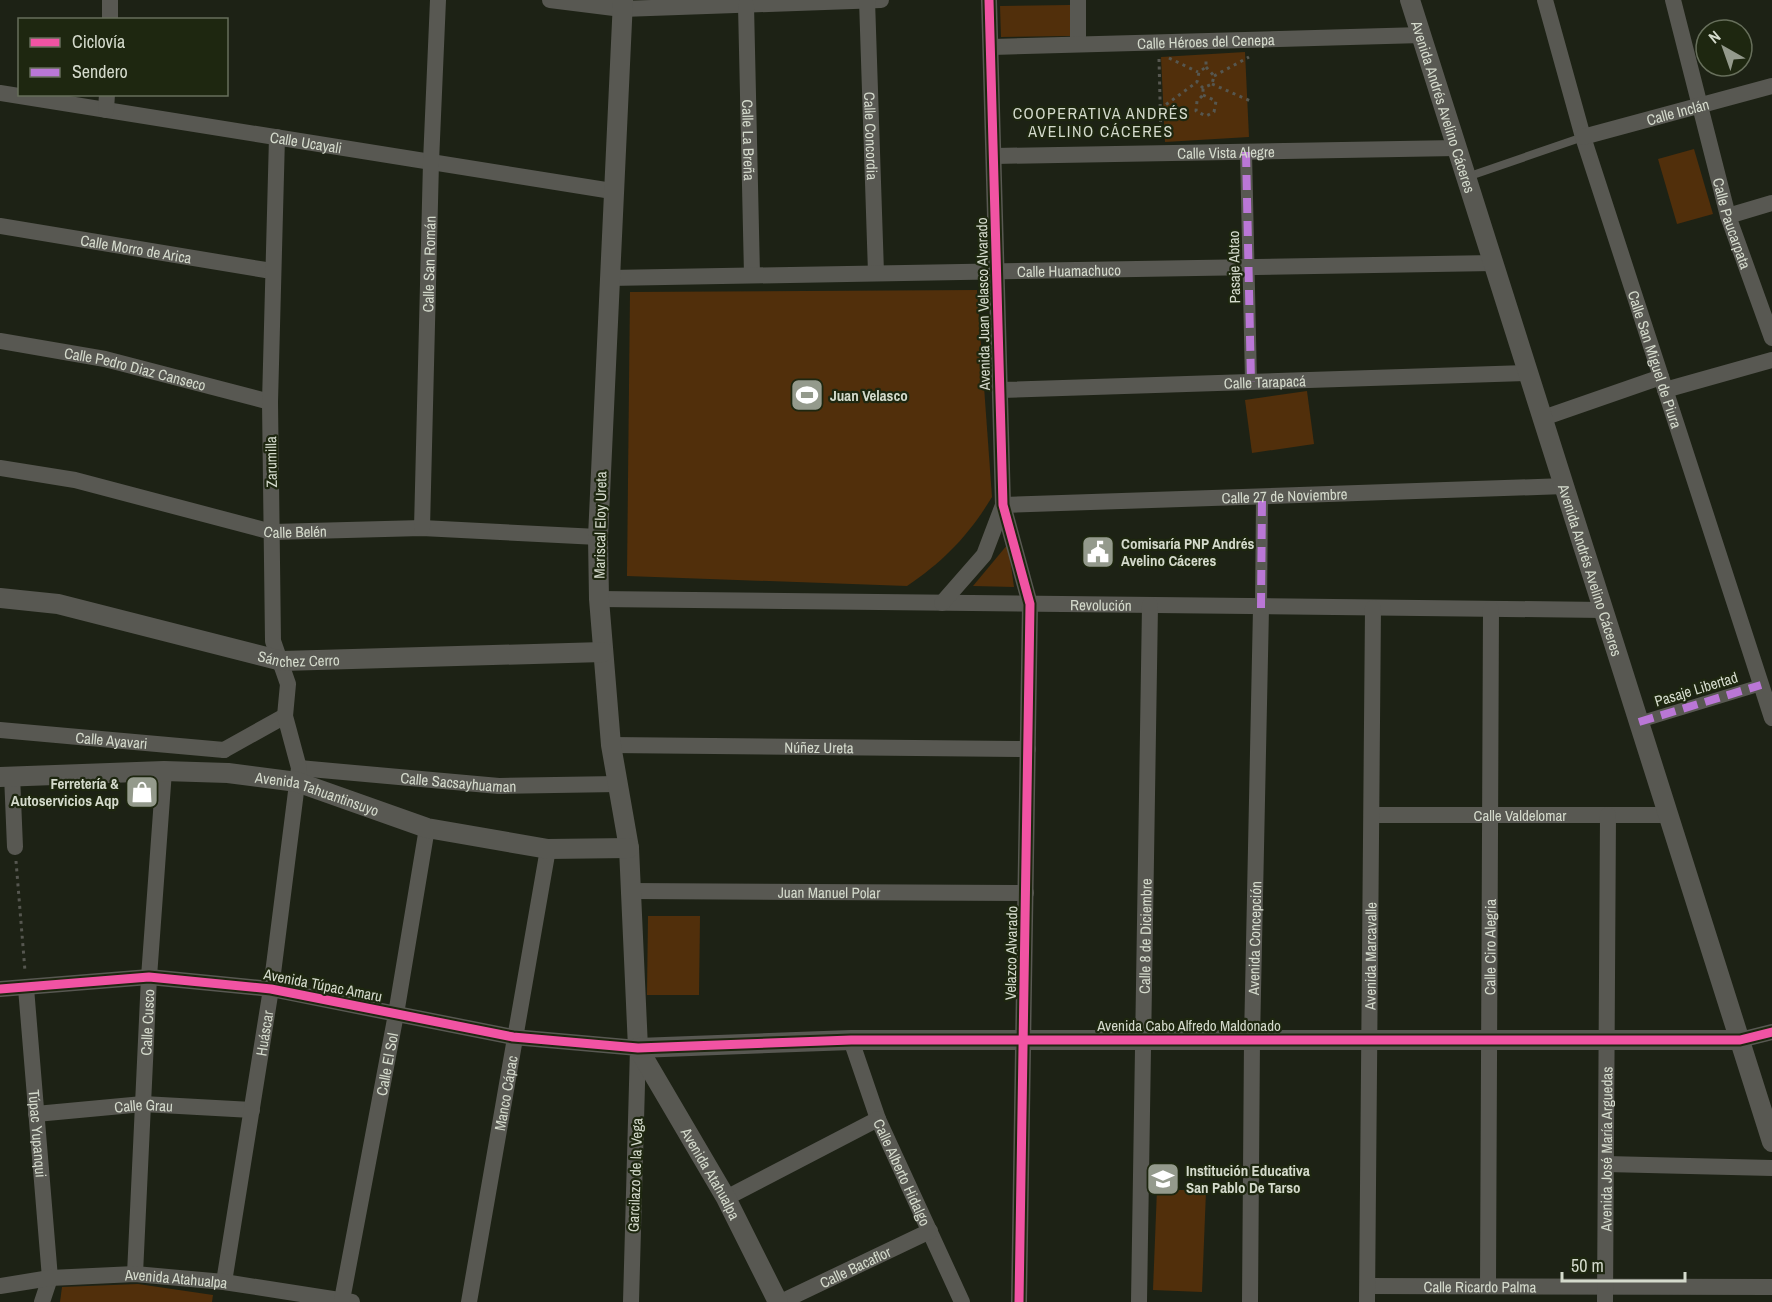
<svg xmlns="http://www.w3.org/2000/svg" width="1772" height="1302" viewBox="0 0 1772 1302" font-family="'Archivo Narrow',sans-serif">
<rect width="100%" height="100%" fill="#1d2215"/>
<g fill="#512f0b">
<polygon points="1070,5 1070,36 1001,37 1000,6"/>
<polygon points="1245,52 1249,137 1165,142 1161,57"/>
<polygon points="1694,149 1713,214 1677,224 1658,159"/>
<path d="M977,290L992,497C969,535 944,561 907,586L627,576L630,292Z"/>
<polygon points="1307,391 1314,444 1252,453 1245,400"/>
<polygon points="1008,544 1014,587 973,586"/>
<polygon points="648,916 700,916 699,995 647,995"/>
<polygon points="1157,1189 1206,1191 1202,1292 1153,1290"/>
<polygon points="138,1284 213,1295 212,1302 60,1302 62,1287"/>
</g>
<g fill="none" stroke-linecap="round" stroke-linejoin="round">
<g stroke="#565750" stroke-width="3" stroke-dasharray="3 4.5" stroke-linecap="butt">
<polyline points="1169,58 1198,72"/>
<polyline points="1159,59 1161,139"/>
<polyline points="1206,67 1214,76 1212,84 1203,88 1197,82 1199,72 1206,67 1206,58"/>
<polyline points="1214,76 1249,57"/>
<polyline points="1212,84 1253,102"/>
<polyline points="1203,95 1216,101 1214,112 1206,116 1196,111 1197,101 1203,95 1203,88"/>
<polyline points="1160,109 1197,82"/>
<polyline points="16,861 25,971"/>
</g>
<polyline stroke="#585852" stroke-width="8" points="1467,177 1583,137"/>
<g stroke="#585852" stroke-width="12">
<polyline points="1246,152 1251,382"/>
<polyline points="1261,608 1262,496"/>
<polyline points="1639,722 1761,685"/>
</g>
<g stroke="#585852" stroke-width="16">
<polyline points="550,0 622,9 881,0"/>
<path id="s1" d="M867,0L876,273"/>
<polyline points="989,0 1003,505 1030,604 1019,1302"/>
<path id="s2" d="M1545,0L1583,137L1772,718"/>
<path id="s3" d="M1673,0L1728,216L1772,338"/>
<path id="s4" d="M746,5L752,275"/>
<polyline points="110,20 110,0"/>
<polyline points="1078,44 1078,0"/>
<path id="s5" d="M992,47L1422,35"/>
<path id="s6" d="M0,93L612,191"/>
<polyline points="106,110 107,94"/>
<path id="s7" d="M1583,137L1772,86"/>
<path id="s8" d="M995,156L1457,148"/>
<polyline points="1728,216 1772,203"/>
<path id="s9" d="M0,226L272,271"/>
<path id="s10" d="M609,278L1494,263"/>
<path id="s11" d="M0,341L105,359L270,402"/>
<path id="s12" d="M1001,390L1529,373"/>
<polyline points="1665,390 1772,360"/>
<polyline points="1543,418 1661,377"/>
<path id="s13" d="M0,468L75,480L272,532L422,528L598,537"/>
<path id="s14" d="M422,528L431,162L438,0"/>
<path id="s15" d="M599,599L1604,610"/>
<path id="s16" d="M942,603L984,555L1003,505L1565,486"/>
<path id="s17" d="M0,730L224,750"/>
<path id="s18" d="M611,745L1028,749"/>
<polyline points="224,750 285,716"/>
<path id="s19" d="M299,768L499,786L618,784"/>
<polyline points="12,775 15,847"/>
<path id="s20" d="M1372,815H1669"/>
<path id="s21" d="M629,891L1026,893"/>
<path id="s22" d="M26,988L50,1278L42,1302"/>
<polyline points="0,989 149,977 271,989 513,1037 638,1048 631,1302"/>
<path id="s23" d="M851,1040L878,1119L962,1302"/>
<polyline points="1740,1040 1772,1032"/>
<path id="s24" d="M36,1114L143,1104L252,1110"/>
<polyline points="1606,1164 1772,1168"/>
<polyline points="726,1198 878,1119"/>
<path id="s25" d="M135,1274L149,977L164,771"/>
<path id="s26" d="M224,1282L271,989L299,768L285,716L288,684L273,641L270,402L277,137"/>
<path id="s27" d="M0,1286L50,1278L135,1274L224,1282L352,1302"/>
<path id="s28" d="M1368,1286L1772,1287"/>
<path id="s29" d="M1488,1286L1491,609"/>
<path id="s30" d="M342,1300L396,1014L427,828"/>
<path id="s31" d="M469,1302L548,849"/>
<path id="s32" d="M781,1302L930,1231"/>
<path id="s33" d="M1139,1302L1150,605"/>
<path id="s34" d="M1250,1302L1252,1040L1261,608"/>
<path id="s35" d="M1367,1302L1373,608"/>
<path id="s36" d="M1605,1302L1608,815"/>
</g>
<g stroke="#585852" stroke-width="20">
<path id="s37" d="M623,0L598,537L599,599L611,745L629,848L638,1048L726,1198L778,1302"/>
<path id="s38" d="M1410,0L1772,1142"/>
<path id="s39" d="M0,598L58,604L282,661L603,652"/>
<path id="s40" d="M0,777L164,771L228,773L297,782L427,828L548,849L629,848"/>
<polyline points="638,1048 851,1040 1740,1040"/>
</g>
<g stroke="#ba77d6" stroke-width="8" stroke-dasharray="15 8" stroke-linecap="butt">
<polyline points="1246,152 1251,382"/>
<polyline points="1261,608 1262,496"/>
<polyline points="1639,722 1761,685"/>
</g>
<defs>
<g id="cycleway">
<polyline points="989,0 1003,505 1030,604 1019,1302"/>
<polyline points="0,989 149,977 271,989 513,1037 638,1048 851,1040 1740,1040 1772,1032"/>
</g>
</defs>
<use href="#cycleway" stroke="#1e2710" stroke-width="13"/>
<use href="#cycleway" stroke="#f153a3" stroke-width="9"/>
</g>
<defs>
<symbol id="stadium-square" viewBox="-11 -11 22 22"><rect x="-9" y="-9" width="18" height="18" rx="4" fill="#949a8c" stroke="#1e2710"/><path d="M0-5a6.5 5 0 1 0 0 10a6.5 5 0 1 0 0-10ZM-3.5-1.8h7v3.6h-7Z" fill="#fff"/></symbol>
<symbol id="civic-square" viewBox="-11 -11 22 22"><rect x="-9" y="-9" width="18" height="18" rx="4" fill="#949a8c" stroke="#1e2710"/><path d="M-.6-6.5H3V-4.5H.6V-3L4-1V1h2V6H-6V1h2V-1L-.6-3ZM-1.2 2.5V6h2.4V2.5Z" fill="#fff"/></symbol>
<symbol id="shop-square" viewBox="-11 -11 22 22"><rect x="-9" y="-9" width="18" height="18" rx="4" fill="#949a8c" stroke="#1e2710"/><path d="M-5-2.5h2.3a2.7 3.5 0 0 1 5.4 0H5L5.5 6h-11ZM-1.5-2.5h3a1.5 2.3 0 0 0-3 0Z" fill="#fff"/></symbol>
<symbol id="school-square" viewBox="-11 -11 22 22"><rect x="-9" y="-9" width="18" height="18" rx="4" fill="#949a8c" stroke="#1e2710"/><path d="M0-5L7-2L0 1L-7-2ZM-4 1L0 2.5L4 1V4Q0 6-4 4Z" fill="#fff"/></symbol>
</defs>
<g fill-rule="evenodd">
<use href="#stadium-square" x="788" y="376" width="38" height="38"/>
<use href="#civic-square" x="1079" y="533" width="38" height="38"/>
<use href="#shop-square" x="123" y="773" width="38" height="38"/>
<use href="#school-square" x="1144" y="1160" width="38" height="38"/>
</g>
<g text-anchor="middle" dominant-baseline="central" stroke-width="4.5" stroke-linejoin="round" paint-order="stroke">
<g font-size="15" fill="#d4dacc" stroke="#1e2710">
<text stroke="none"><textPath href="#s5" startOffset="214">Calle Héroes del Cenepa</textPath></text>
<text stroke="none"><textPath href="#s38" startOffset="112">Avenida Andrés Avelino Cáceres</textPath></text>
<text stroke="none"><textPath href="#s7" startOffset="98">Calle Inclán</textPath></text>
<text stroke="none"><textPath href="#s1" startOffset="136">Calle Concordia</textPath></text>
<text stroke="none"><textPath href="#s4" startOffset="135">Calle La Breña</textPath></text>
<text stroke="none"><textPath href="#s6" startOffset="310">Calle Ucayali</textPath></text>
<text stroke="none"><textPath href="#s8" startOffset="231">Calle Vista Alegre</textPath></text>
<text stroke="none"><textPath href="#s3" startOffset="231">Calle Paucarpata</textPath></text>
<text stroke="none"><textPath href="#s9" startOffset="138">Calle Morro de Arica</textPath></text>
<text stroke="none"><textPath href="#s14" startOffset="264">Calle San Román</textPath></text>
<text transform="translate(1234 267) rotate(-91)">Pasaje Abtao</text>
<text stroke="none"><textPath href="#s10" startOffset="460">Calle Huamachuco</textPath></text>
<text transform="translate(983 304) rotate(-91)">Avenida Juan Velasco Alvarado</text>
<text stroke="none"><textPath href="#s2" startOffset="376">Calle San Miguel de Piura</textPath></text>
<text stroke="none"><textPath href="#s11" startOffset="138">Calle Pedro Diaz Canseco</textPath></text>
<text stroke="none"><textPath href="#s12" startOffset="264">Calle Tarapacá</textPath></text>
<text transform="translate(271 462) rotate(-91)">Zarumilla</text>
<text stroke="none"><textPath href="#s16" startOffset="399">Calle 27 de Noviembre</textPath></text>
<text transform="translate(600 525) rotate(-89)">Mariscal Eloy Ureta</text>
<text stroke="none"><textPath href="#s13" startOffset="303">Calle Belén</textPath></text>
<text stroke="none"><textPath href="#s38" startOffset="598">Avenida Andrés Avelino Cáceres</textPath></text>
<text stroke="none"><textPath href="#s15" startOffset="502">Revolución</textPath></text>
<text stroke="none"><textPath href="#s39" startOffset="306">Sánchez Cerro</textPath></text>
<text transform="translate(1696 689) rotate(-17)">Pasaje Libertad</text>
<text stroke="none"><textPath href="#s17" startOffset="112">Calle Ayavari</textPath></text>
<text stroke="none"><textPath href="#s18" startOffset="208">Núñez Ureta</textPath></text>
<text stroke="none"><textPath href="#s19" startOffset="160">Calle Sacsayhuaman</textPath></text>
<text stroke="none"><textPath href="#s40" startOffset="320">Avenida Tahuantinsuyo</textPath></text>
<text stroke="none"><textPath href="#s20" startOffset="148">Calle Valdelomar</textPath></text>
<text stroke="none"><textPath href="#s21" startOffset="200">Juan Manuel Polar</textPath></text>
<text stroke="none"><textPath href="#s33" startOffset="366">Calle 8 de Diciembre</textPath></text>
<text stroke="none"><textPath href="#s34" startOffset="364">Avenida Concepción</textPath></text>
<text stroke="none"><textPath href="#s29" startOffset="339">Calle Ciro Alegria</textPath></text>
<text transform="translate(1011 953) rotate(-89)">Velazco Alvarado</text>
<text stroke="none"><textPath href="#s35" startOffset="346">Avenida Marcavalle</textPath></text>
<text transform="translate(323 985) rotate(11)">Avenida Túpac Amaru</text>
<text stroke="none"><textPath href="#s25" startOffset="252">Calle Cusco</textPath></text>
<text x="1189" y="1025">Avenida Cabo Alfredo Maldonado</text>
<text stroke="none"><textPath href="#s26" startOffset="252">Huáscar</textPath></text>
<text stroke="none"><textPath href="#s30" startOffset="240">Calle El Sol</textPath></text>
<text stroke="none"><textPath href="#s31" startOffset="212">Manco Cápac</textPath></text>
<text stroke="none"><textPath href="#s24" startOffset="108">Calle Grau</textPath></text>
<text stroke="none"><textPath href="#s22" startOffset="146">Túpac Yupanqui</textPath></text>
<text stroke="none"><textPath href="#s36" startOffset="153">Avenida José María Arguedas</textPath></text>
<text stroke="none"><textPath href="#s23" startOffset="142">Calle Alberto Hidalgo</textPath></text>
<text stroke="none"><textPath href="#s37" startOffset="1196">Avenida Atahualpa</textPath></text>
<text transform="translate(635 1175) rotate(-88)">Garcilazo de la Vega</text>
<text stroke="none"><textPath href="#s32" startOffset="82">Calle Bacaflor</textPath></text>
<text stroke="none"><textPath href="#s27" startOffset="177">Avenida Atahualpa</textPath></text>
<text stroke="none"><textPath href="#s28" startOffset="112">Calle Ricardo Palma</textPath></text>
</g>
<g font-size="15" font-weight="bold" fill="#d4dacc" stroke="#1e2710" text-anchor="start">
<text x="830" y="395">Juan Velasco</text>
<text x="1121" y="543">Comisaría PNP Andrés<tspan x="1121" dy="17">Avelino Cáceres</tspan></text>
<text x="119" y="783" text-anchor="end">Ferretería &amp;<tspan x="119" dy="17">Autoservicios Aqp</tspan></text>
<text x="1186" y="1170">Institución Educativa<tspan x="1186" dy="17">San Pablo De Tarso</tspan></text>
</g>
<g font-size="16" letter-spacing="1.5" fill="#d4dacc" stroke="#1e2710">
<text x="1101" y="113">COOPERATIVA ANDRÉS<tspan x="1101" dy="18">AVELINO CÁCERES</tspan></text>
</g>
</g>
<rect x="18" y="18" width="210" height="78" fill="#1e2710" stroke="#676f5b" stroke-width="1.5"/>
<rect x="30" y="38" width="30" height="9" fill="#f153a3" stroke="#676f5b" stroke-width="1.5"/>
<text x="72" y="48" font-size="18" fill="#d4dacc">Ciclovía</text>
<rect x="30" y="68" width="30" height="9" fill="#ba77d6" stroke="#676f5b" stroke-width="1.5"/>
<text x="72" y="78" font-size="18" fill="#d4dacc">Sendero</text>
<g transform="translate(1724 48) rotate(320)"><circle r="28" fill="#1e2710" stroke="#676f5b" stroke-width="1.5"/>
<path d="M0-4.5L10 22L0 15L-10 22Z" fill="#949a8c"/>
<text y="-9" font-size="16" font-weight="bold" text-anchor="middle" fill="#d4dacc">N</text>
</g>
<path d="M1562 1272v9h123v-9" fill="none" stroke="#d4dacc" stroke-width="3"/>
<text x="1571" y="1272" font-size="18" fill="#d4dacc" stroke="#1e2710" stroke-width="4.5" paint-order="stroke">50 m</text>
</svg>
